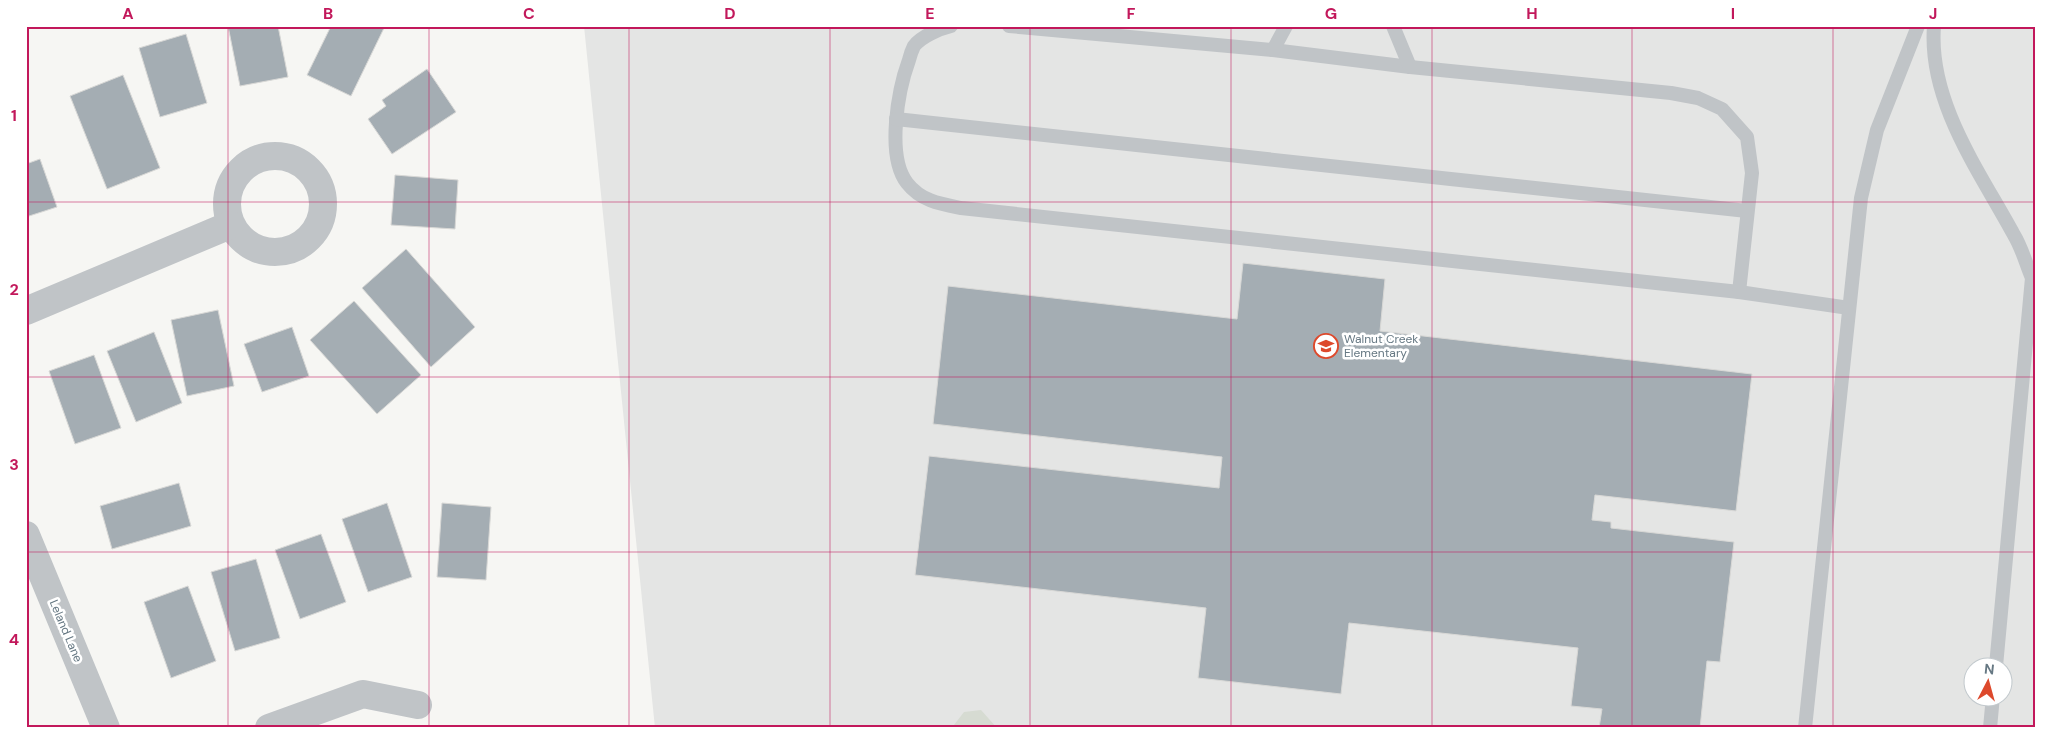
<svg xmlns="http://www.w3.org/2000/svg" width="2061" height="754" viewBox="0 0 2061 754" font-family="'DM Sans',sans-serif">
<rect width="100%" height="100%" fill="#f6f6f3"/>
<path fill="#e4e5e4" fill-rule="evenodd" d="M584,26H2035V728H655ZM1974,666H2004V696H1974Z"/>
<polygon fill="#d6dbd2" points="981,710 997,728 955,728 954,725 964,712"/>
<g fill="#a4adb3" stroke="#d8d8d6">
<polygon points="228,26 278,26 288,77 240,86"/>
<polygon points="331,26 385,26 351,96 307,75"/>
<polygon points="186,34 207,103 160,117 139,48"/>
<polygon points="427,69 456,112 392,154 368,119 386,106 382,100"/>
<polygon points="123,75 160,168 107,189 70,96"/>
<polygon points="40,159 57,207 26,217 26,164"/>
<polygon points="395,175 458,180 455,229 391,225"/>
<polygon points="406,249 475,327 431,367 362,288"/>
<polygon points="1243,263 1385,279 1380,331 1752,374 1736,511 1595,495 1592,520 1611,522 1611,528 1734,542 1720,662 1707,661 1700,728 1599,728 1602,709 1571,706 1578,648 1349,623 1341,694 1198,678 1206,608 915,575 929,456 1219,488 1222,457 933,424 948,286 1237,319"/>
<polygon points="354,301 421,375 377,414 310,340"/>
<polygon points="218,310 234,386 187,396 171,320"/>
<polygon points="292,327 309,376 262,392 244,344"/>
<polygon points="154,332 182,403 136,422 107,351"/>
<polygon points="94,355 121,428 75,444 49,371"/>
<polygon points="179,483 191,526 112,549 100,506"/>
<polygon points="387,503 412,577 368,592 342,519"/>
<polygon points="442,503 491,507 486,580 437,577"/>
<polygon points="321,534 346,602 300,619 275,550"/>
<polygon points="256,559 280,638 235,651 211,572"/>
<polygon points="188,586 216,661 171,678 144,602"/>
</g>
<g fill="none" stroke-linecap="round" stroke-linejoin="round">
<g stroke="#c0c4c7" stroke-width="14">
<path d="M951,26C939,29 922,36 914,46C912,50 910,56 909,60C898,90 886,156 907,183C921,201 940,204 961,208L1739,292L1849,308"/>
<polyline points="1009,26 1273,50 1410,67 1671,93 1698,98 1722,109 1747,137 1752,173 1739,292"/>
<polyline points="1393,26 1410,67"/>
<path d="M1934,26C1928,102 1980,172 2014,235C2022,248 2026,264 2032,278L1996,666"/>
<polyline points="1273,50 1286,26"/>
<polyline points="896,119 1747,211"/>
<polyline points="1805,728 1861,198 1877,130 1918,26"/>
<polyline points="1990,728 1993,696"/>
</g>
<g stroke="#c0c4c7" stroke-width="28">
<circle cx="275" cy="204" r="48"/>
<polyline points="26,311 230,225"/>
<polyline points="26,535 106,728"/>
<polyline points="269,728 363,694 418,705"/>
</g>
</g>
<path fill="none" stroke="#c2185b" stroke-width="1" stroke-opacity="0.55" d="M228,26V728M429,26V728M629,26V728M830,26V728M1030,26V728M1231,26V728M1432,26V728M1632,26V728M1833,26V728M26,202H2035M26,377H2035M26,552H2035"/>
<defs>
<symbol id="school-ring" viewBox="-11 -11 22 22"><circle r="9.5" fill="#fff" stroke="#dd492c" stroke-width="1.5"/><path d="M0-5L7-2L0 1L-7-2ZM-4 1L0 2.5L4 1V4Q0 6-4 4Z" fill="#dd492c"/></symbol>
</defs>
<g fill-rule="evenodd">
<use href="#school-ring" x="1312" y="332" width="28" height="28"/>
</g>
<g text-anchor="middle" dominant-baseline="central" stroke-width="5" stroke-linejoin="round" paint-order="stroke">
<g font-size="12" fill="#667883" stroke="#fff" text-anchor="start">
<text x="1344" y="339">Walnut Creek<tspan x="1344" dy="14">Elementary</tspan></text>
</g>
<g font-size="12" fill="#667883" stroke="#fff">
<text transform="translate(66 631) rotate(67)">Leland Lane</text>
</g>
</g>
<rect width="2061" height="754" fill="none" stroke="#ffffff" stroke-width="55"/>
<g transform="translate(1988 682) rotate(6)"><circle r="24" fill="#ffffff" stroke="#c2c9cd"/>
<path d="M0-4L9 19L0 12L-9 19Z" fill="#dd492c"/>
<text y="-8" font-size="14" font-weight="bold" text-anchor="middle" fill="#667883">N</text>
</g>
<rect x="28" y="28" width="2006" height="698" fill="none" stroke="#c2185b" stroke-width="2"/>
<g font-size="16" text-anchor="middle" font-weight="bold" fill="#c2185b">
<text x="128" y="19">A</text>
<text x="328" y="19">B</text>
<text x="529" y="19">C</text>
<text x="730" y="19">D</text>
<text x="930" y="19">E</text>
<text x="1131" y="19">F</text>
<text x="1331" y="19">G</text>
<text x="1532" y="19">H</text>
<text x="1733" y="19">I</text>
<text x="1933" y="19">J</text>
<text x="14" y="121">1</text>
<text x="14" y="295">2</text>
<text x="14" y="470">3</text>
<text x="14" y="645">4</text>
</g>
</svg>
